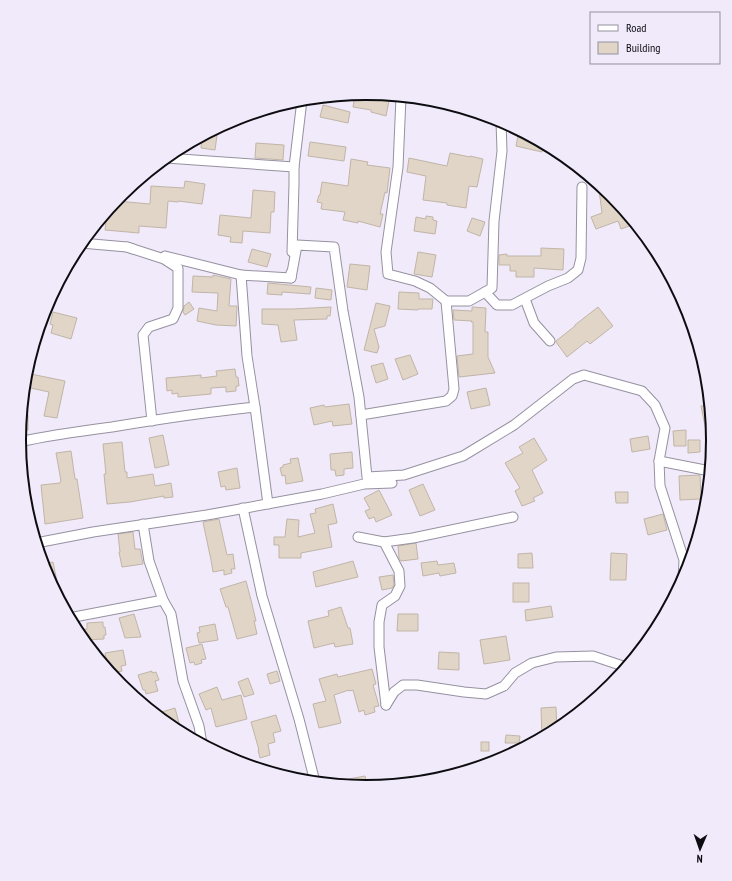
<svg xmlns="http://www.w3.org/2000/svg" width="732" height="881" viewBox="0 0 732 881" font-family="'PT Sans Narrow',sans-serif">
<rect width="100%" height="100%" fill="#f0eafa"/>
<g fill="#e1d5c8" stroke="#c1b5a8">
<polygon points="366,94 390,96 386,116 371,112 371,110 353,107 355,95"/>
<polygon points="323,105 350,112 348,123 320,117"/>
<polygon points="218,128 215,150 201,148 202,136"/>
<polygon points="519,131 544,144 542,152 516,146"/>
<polygon points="310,142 346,147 344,161 308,156"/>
<polygon points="256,143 284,145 283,160 255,158"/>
<polygon points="450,153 470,157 470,156 483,159 477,187 469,186 466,208 447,205 447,203 423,200 426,176 407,172 409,158 447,166"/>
<polygon points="351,159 368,162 367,165 390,168 387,193 385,192 380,214 383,214 380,227 358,221 358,223 343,220 345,212 321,209 322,203 317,202 319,195 320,195 322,182 348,186"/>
<polygon points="185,181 205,184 202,204 178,201 178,202 168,201 166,228 139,226 139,233 105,230 107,212 116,201 150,204 151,186 184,188"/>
<polygon points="604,189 612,195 629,217 632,225 621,229 618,221 596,229 591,217 602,213 599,190"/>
<polygon points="253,190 275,192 274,212 271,212 270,233 243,231 242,243 230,242 231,237 218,235 220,215 251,218"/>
<polygon points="426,216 433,217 433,220 437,221 435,234 414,231 416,217 426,219"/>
<polygon points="472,218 485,222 480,236 467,231"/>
<polygon points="541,248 564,249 563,270 534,268 534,277 516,277 516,271 510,271 510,265 499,265 499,255 507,254 507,256 541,256"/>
<polygon points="252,249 271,254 267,267 248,262"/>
<polygon points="418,252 436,255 432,277 414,274"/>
<polygon points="350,264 370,266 367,290 347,287"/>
<polygon points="213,275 231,279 229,306 237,306 236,326 216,325 197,321 199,308 217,311 218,293 192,292 193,276 213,277"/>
<polygon points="268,283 311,287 310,294 282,292 282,295 267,294"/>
<polygon points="316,288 332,290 331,300 315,298"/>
<polygon points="399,292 419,293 419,299 433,299 432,309 418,309 418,310 398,309"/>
<polygon points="189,302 194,309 185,315 183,312 184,306"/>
<polygon points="376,303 390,306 385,326 374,329 379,347 377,353 364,350"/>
<polygon points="331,307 330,316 327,316 327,319 294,320 297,340 281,342 278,325 262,324 262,309 293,309"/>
<polygon points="472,307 486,308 485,332 488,332 488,357 495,373 459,377 457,356 473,354 473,322 471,322 472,321 454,320 453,310 472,311"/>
<polygon points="598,307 613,326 590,344 587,341 567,357 556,342 556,341 575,326 575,325"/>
<polygon points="53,312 77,318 71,339 51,333 53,325 50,324"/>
<polygon points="410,355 418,374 403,380 395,359"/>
<polygon points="383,363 388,379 376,383 371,366"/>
<polygon points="235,369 236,377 238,377 239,386 236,386 236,391 226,392 226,387 211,388 211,394 178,397 178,393 172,394 172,390 167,391 166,378 201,375 201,378 217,376 216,371"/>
<polygon points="26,373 65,381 57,418 44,416 49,392 26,387 27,383 25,383"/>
<polygon points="486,388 490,405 471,409 467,392"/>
<polygon points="349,404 352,424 333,426 332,421 314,425 310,408 324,405 325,407"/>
<polygon points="709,405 712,435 707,436 701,406"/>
<polygon points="21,415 28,415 28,430 20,430"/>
<polygon points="686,430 686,446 674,446 673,431"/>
<polygon points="163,435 169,465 155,468 149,438"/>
<polygon points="648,436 650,449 632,452 630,439"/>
<polygon points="534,438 547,460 532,470 543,493 533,498 535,501 522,506 515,491 520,488 505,463 523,453 519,447"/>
<polygon points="688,440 700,440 700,452 688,453"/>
<polygon points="122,442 125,472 127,472 127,478 153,474 155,486 171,483 173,497 164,498 164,496 130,502 107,504 104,474 106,474 103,444"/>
<polygon points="71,451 75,479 77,479 83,518 45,524 41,485 60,483 60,482 61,481 56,453"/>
<polygon points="352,452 353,468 344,469 344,475 336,476 335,470 331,470 330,454"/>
<polygon points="298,458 303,481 286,484 285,475 282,476 280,468 283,467 283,465 291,463 290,459"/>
<polygon points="237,468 240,488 226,490 225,486 221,487 218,472"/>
<polygon points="700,475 701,499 680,500 679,476"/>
<polygon points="423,484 435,510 420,516 409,490"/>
<polygon points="379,490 392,515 376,522 374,517 369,519 365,511 370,509 364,498"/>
<polygon points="615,492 628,492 628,503 616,503"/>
<polygon points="333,504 337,523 328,525 332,547 301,553 301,558 279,558 279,545 274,545 274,537 285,537 287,519 299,520 298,537 315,533 310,514 316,513 315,509"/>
<polygon points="663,514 667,530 648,535 644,519"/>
<polygon points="219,519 227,555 233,554 235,569 231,569 232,573 224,575 224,570 213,572 211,560 203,522"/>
<polygon points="133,532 135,549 140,549 143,564 122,567 119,552 120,552 118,534"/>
<polygon points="416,543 418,559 401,561 399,558 398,546"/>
<polygon points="532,553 533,568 518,568 518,554"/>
<polygon points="611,553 627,554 626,580 610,580"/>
<polygon points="353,561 358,577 316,587 313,572"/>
<polygon points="437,561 438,565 454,563 456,573 440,576 439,573 423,576 421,563"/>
<polygon points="53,562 60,596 58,597 45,573 43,564"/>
<polygon points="393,575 394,585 392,588 382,590 379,577"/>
<polygon points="246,581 251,600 256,621 254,621 257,634 237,639 228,607 226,607 220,589"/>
<rect x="513" y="583" width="16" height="19"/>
<polygon points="551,606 553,617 526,621 525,610"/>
<polygon points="341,607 348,628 350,628 353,644 335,647 334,643 314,648 308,621 329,616 328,611"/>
<polygon points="134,614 141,637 125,638 119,618"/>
<polygon points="398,614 418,614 418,631 397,631"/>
<polygon points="103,622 103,627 105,627 106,635 104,635 104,639 83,640 76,631 87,629 87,623"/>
<polygon points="215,624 218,640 199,643 197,633 200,632 199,627"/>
<polygon points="506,636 510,660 484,664 480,640"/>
<polygon points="202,644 206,659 201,660 202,663 195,665 194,662 190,663 186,648"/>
<polygon points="123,650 126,665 121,666 122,671 113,673 113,668 108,668 105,653"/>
<polygon points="439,652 459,653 459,670 438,669"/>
<polygon points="372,669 376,684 373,685 379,706 374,707 375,712 365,715 364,710 359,712 353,690 349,691 349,690 334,695 341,723 319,728 313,704 326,701 319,679 337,674 338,677"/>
<polygon points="152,671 152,673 156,672 159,680 155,681 158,691 146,694 145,690 143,690 138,675"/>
<polygon points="277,671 280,681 270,684 267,674"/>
<polygon points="248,678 254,694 244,697 238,682"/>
<polygon points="217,687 222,700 241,695 247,719 216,727 211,708 206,710 199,694"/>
<polygon points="556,707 557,730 542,738 541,708"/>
<polygon points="175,708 182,734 173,729 155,714"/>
<polygon points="276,715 281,731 273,733 275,742 268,744 270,755 260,758 258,750 259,750 251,722"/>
<polygon points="506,735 520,736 519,743 505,743"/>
<rect x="481" y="742" width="8" height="9"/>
<polygon points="365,776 368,787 351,786 349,779"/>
</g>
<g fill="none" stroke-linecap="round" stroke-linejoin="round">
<defs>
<g id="minor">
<polyline points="401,97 398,167 386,252 388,274 415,281 430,288 446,301 469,301 492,288 494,221 502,151 501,121"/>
<polyline points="166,158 294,167 294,184 292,252"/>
<polyline points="294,167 302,100"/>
<polyline points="81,243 127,247 133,249"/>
<polyline points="127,247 164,259 178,268 178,308 173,319 149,327 143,335 152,421"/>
<polyline points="165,256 241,275"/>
<polyline points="291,278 297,245 334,247 343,311 359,397 367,477 404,475 463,456 514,425 573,379 584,375 642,391 655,405 665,428 659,461 660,486 684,560 683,580"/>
<polyline points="485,292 497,305 512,305 548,286 568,278 578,270 581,258 582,187"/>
<polyline points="525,299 534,323 550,341"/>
<polyline points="255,407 268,504"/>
<polyline points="361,415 446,401 452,396 454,389 446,301"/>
<path d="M19,442C50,435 81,431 112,427C160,419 207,412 255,407L247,356L241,275L291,278V273"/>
<polyline points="659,461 710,471"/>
<polyline points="243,508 262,596 299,719 315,782"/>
<polyline points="143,524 149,561 163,600 171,614 183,681 199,726 202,744"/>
<polyline points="358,537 384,542 413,538 513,517"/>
<polyline points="384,542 399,571 400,586 395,596 382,605 379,622 379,647 386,705"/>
<polyline points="36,543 93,532 207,515 322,494 364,484 392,483"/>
<polyline points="69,618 163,600"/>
<polyline points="386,705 394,692 403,685 417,685 464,692 486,694 504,686 515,673 532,663 556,657 593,656 623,666 626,668"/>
</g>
</defs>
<use href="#minor" stroke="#9691a0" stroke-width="11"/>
<use href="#minor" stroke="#fff" stroke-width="9"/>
</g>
<path d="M0 0H732V881H0ZM26 440a340 340 0 1 1 680 0a340 340 0 1 1-680 0Z" fill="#f0eafa" fill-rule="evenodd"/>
<path fill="none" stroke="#0d0c11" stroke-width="2" d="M26 440a340 340 0 1 1 680 0a340 340 0 1 1-680 0Z"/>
<rect x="590" y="12" width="130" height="52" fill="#f0eafa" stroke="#95919d"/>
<rect x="598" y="25" width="20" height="6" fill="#ffffff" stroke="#95919d"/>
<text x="626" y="32" font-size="12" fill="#0d0c11">Road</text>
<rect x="598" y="42" width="20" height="12" fill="#e1d5c8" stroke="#95919d"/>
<text x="626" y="52" font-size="12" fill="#0d0c11">Building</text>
<g transform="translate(700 849) rotate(182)" stroke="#f0eafa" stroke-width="3" paint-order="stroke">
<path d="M0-3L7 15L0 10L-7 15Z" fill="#0d0c11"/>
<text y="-6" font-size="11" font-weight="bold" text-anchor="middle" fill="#0d0c11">N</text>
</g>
</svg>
